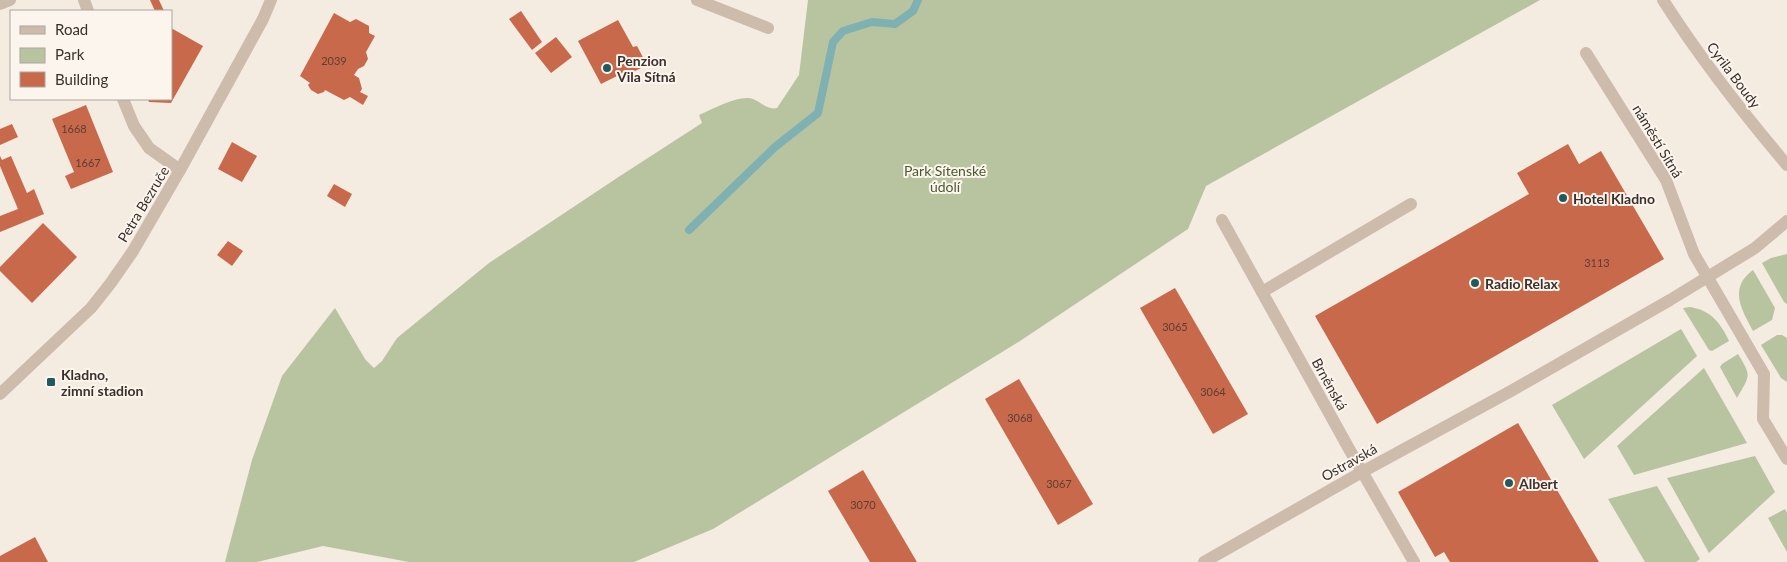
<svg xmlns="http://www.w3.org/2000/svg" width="1787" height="562" viewBox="0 0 1787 562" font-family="Lato,sans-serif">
<rect width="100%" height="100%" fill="#f4ebe1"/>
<g fill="#b8c4a0">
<path d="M808,0H1540L1206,186L1188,229L1020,341L713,529L634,562H409L323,546L257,562H225L252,460L282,376L335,308L365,359L374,368L382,361L397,338L489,263L620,176L702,123L699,115C713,109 732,98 748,98C758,98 766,111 777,108L799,75Z"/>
<polygon points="1787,254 1787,304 1784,302 1762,263 1771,258"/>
<path d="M1753,270L1775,308L1772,320L1753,331C1742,310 1728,288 1753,270Z"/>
<path d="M1690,307C1711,310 1721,324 1729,341L1712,351L1709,350L1683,308Z"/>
<polygon points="1681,329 1697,356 1584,459 1552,405"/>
<polygon points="1777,335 1782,335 1787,338 1787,382 1781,378 1761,345"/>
<path d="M1738,354C1752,377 1750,375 1737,398L1720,367L1722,364Z"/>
<polygon points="1704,368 1747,443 1634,475 1617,446"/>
<polygon points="1755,456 1775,492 1709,553 1667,478"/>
<polygon points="1657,486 1700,559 1696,562 1645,562 1608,499"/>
<polygon points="1785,509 1787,513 1787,552 1768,518"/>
</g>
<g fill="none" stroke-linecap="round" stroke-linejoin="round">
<polyline stroke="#7fb0b2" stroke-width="8" points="689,230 775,147 818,113 833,42 843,31 872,22 895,24 913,11 918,0"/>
</g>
<g fill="#c8694b">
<polygon points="150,0 159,0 164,11 155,11"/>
<polygon points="521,11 542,42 532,50 509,19"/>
<polygon points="334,13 350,22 356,19 369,26 369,33 375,36 366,52 368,59 364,66 358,69 354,75 359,78 362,89 360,92 368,96 363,105 350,97 344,100 325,90 324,92 318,94 311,90 308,85 310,83 300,76"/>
<polygon points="618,20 633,47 637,46 647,65 627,75 625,72 601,84 578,41"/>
<polygon points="171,28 203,46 171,103 149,102 148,99 171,99"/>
<polygon points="556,37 572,57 551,73 535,53"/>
<polygon points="86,105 113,172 71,189 65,176 74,172 52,119"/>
<polygon points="12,124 18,137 0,145 0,129"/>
<polygon points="232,142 257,156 242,182 218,169"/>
<polygon points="1568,144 1579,164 1601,151 1664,259 1377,424 1315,316 1529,194 1517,173"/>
<polygon points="0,156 2,160 11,156 27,193 34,189 44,214 0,232 0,216 18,209 0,166"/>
<polygon points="334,184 352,194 345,207 327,196"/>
<polygon points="43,223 77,257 32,303 0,271 0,267"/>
<polygon points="228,241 243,251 232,266 217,255"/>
<polygon points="1175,288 1248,414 1213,434 1140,308"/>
<polygon points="1019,379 1093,504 1058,525 985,399"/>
<polygon points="1518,423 1599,562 1450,562 1444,552 1435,557 1398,492"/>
<polygon points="863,470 917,562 870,562 828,491"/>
<polygon points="35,537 48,562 0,562 0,556"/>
</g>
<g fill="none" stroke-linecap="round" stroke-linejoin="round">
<polyline stroke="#cdbbac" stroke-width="12" points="1262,292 1411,204"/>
<g stroke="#cdbbac" stroke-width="12">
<polyline points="84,0 88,11"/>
<polyline points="697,0 768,28"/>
<polyline points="0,4 10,0"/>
<polyline points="1586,53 1666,180 1694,254 1764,374 1763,419 1787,459"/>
<polyline points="123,99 134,126 149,148 180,170"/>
<polyline points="1222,220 1348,447 1414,562"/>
<polyline points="1204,562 1362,472 1511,391 1670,300 1755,248 1787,221"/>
</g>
<g stroke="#cdbbac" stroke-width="12">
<path d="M1663,0C1700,58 1742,112 1787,165"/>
<polyline points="0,394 91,308 110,284 133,251 180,170 263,19 271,0"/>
</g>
</g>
<g fill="#1f5a5e" stroke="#fbf5ee" stroke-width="2">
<circle cx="607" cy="68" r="5"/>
<circle cx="1563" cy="198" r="5"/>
<circle cx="1475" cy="283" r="5"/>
<rect x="46" y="377" width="10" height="10" rx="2.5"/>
<circle cx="1509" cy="483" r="5"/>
</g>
<g text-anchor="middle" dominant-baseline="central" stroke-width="4" stroke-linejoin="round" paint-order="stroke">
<g font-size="11" fill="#5e3e33">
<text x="334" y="60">2039</text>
<text x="74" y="128">1668</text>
<text x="88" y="162">1667</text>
<text x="1597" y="262">3113</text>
<text x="1175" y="326">3065</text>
<text x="1213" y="391">3064</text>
<text x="1020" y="417">3068</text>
<text x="1059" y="483">3067</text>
<text x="863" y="504">3070</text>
</g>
<g font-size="14" font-weight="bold" fill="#3b302b" stroke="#fbf5ee" text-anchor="start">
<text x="617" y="60">Penzion<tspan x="617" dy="16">Vila Sítná</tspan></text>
<text x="1573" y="198">Hotel Kladno</text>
<text x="1485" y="283">Radio Relax</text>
<text x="61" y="374">Kladno,<tspan x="61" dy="16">zimní stadion</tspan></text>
<text x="1519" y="483">Albert</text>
</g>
<g font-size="14" fill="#3b302b" stroke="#fbf5ee">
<text transform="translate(1734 75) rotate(53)">Cyrila Boudy</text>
<text transform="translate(1658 141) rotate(59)">náměstí Sítná</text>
<text transform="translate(143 204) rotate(-59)">Petra Bezruče</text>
<text transform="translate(1330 384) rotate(61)">Brněnská</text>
<text transform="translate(1349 462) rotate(-29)">Ostravská</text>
</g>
<g font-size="14" fill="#4a5a2e" stroke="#fbf5ee">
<text x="945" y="170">Park Sítenské<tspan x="945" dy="16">údolí</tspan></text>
</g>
</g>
<rect x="10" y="10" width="162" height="90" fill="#fbf5ee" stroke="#aea6a0"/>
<rect x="20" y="26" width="25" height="8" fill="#cdbbac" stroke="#aea6a0"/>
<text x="55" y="35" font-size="15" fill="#3b302b">Road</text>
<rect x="20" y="48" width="25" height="15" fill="#b8c4a0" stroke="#aea6a0"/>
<text x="55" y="60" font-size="15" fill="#3b302b">Park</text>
<rect x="20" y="72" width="25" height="15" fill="#c8694b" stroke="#aea6a0"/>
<text x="55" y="85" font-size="15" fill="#3b302b">Building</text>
</svg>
